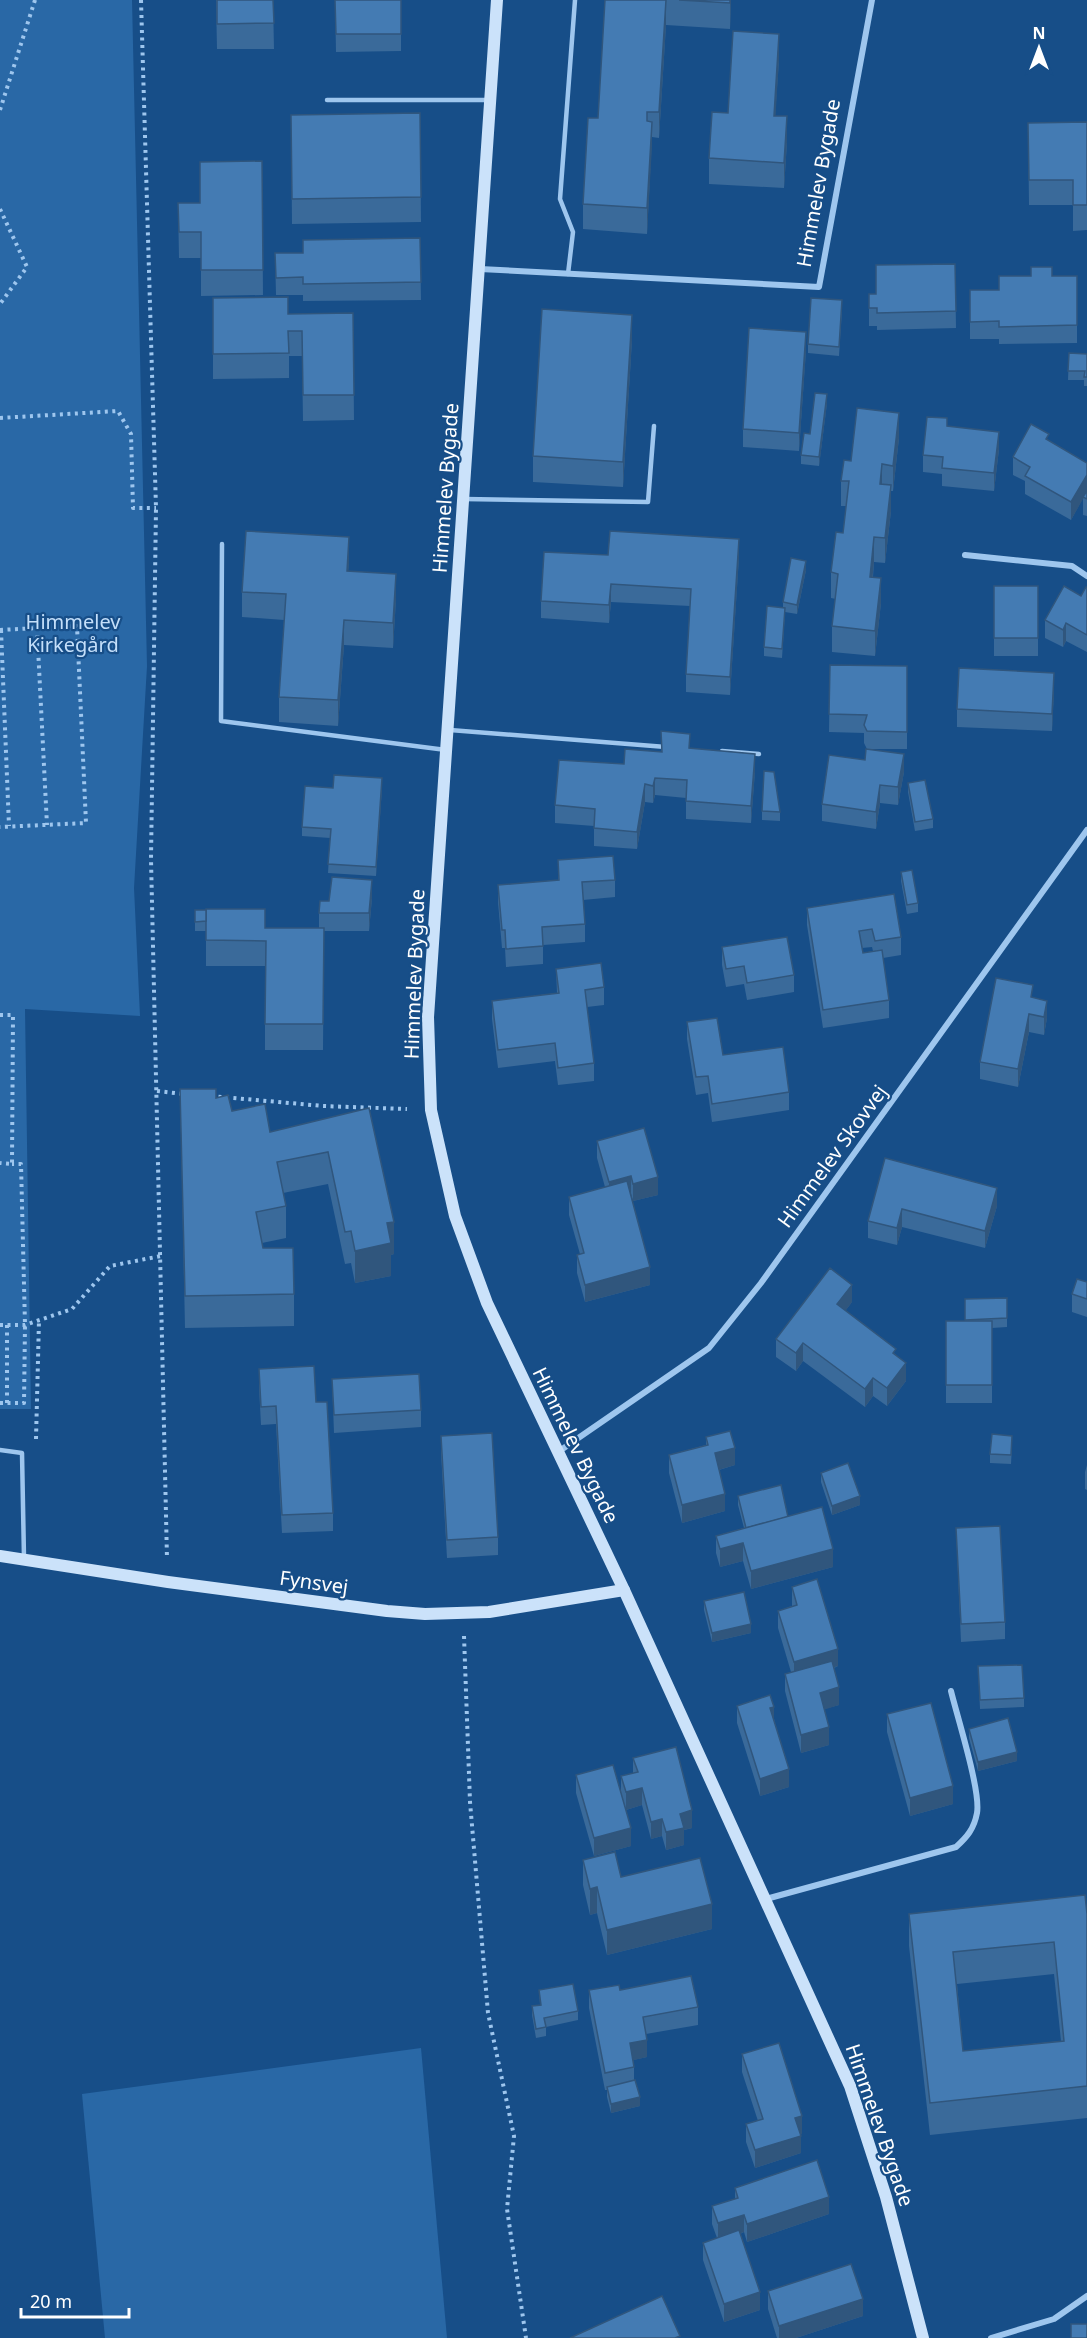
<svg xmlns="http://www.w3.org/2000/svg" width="1087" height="2338" viewBox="0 0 1087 2338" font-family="'Noto Sans',sans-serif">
<rect width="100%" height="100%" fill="#174e88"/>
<g fill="#2968a6">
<polygon points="0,0 132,0 147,666 134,888 140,1016 25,1009 31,1409 0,1409"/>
<polygon points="421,2048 447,2338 105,2338 82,2094"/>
</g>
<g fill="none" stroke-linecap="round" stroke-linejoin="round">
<g stroke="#9ec6ee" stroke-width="4" stroke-dasharray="3 4.5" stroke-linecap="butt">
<polyline points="141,0 156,508 151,859 167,1559"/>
<polyline points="0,110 35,0"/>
<polyline points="0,209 27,267 0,304"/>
<polyline points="0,418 118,411 131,434 133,508 156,508"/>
<polyline points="37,628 47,825"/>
<polyline points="0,630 77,626 86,823 0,827"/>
<polyline points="1,630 9,826"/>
<polyline points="0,1015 13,1015 12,1164 0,1163"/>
<polyline points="157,1091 183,1094"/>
<polyline points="211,1096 323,1106 407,1109"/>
<polyline points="0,1325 25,1325 72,1309 110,1266 161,1256"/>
<polyline points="7,1325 7,1403"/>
<polyline points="0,1403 24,1403 25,1325 21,1164 12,1164"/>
<polyline points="36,1439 39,1320"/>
<polyline points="464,1636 470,1802 488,2013 514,2136 507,2209 526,2338"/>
</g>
<g stroke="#9ec6ee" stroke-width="4.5">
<polyline points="327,100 489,100"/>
<polyline points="568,274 573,232 560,199 575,0"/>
<polyline points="464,499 648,502 654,426"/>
<polyline points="222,544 221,721 446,750"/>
<polyline points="450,730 666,747"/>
<polyline points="722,751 759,754"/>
<polyline points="0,1450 22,1453 24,1558"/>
</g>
<g stroke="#9ec6ee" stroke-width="6">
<polyline points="480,269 819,287 872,0"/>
<polyline points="965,555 1072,566 1087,576"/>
<polyline points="558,1452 709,1348 761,1283 1087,830"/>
<path d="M766,1899L956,1847C967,1837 974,1829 977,1813C981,1791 957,1716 951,1691"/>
<polyline points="991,2338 1054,2319 1087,2296"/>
</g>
<g stroke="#cbe2fa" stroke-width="12">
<polyline points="497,0 428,1017 431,1110 455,1216 487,1303 624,1590 850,2086 886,2197 923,2338"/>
<polyline points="0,1556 168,1582 387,1611 425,1614 489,1612 624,1590"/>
</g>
</g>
<g fill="#3a6a9a" fill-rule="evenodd">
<polygon points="216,0 273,0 274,49 217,49"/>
<polygon points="335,0 401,34 401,51 336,52"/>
<polygon points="605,0 731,0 730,29 666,25 659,138 652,137 647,234 583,229 583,204 598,118"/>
<polygon points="779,60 775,116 787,142 784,188 709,184 709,158"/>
<polygon points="420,113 421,222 292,224 291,115"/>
<polygon points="1087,122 1087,230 1073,231 1073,205 1029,205 1028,123"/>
<polygon points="262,161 263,295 201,296 201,258 179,258 178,203 200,203"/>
<polygon points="420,238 421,300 303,301 303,295 276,295 275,253 303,253"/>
<polygon points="955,264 956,328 877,330 877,326 869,326 869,294 876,294"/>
<polygon points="1052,276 1077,276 1077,343 999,344 999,339 970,339 970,290 999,290"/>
<polygon points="213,298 288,314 353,313 354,420 303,421 302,356 289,356 289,378 213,379"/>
<polygon points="842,309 839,356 808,353 808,344"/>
<polygon points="632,340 623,487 533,482 533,456"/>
<polygon points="806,350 799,451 743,447 743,429"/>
<polygon points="1069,353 1087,354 1087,386 1084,386 1084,380 1068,380"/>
<polygon points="827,403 819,466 801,464 801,455"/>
<polygon points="947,426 999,449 994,491 942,486 942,474 923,472 923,455"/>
<polygon points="899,438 893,491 891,491 891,511 885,563 874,562 873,577 881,603 875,656 832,652 832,626 836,599 831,598 831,572 843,533 846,506 841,506 841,481 851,461"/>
<polygon points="1049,441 1087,463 1087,516 1083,515 1083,498 1071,520 1025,494 1025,481 1013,475 1013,457"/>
<polygon points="608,555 739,557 730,695 686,692 686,674 690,606 611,602 609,623 541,618 541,601"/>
<polygon points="349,563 348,571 396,599 393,648 344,645 338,726 279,722 279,697 284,620 242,617 242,592"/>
<polygon points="806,570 797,614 785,612 782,658 764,656 764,647 783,608 783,602"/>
<rect x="994" y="586" width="44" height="70"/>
<polygon points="1087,587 1087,652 1066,641 1063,647 1045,638 1045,620 1081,596"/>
<polygon points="830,665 907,666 907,749 867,749 904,772 898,805 880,803 876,829 822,821 822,804 865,760 867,749 864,743 864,733 829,732"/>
<polygon points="1054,691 1052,731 957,727 957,709"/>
<polygon points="661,731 690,748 755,771 751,823 686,819 686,798 655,795 653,803 645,802 637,849 594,846 594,826 555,823 555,805 624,764 661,752"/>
<polygon points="908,783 933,819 933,828 915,831 908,792"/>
<polygon points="382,787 376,876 328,873 330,838 302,836 302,827 333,788"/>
<polygon points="762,811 780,812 780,821 762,820"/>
<polygon points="558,860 615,880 615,897 583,900 585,924 585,942 543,945 543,964 506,967 505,948 502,948 498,902 498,885 558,880"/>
<polygon points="901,872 918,903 918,912 907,914 901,881"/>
<polygon points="372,898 369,931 324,931 323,1050 265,1050 265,966 206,966 206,931 195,931 195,910 265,928 319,928 319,913 329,901"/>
<path d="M807,908L901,937V955L883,958L889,1000V1018L823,1028L807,925ZM872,947L873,951L863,953L862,948Z"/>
<polygon points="722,947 794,975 794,992 747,1000 744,984 726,987 722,965"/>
<polygon points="556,969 604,987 604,1005 587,1007 594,1063 594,1081 558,1085 555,1061 498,1068 492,1019 492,1001 557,993"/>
<polygon points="1033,998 1047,1018 1044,1035 1029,1032 1018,1087 980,1079 980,1062"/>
<polygon points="687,1022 723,1055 789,1092 789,1110 712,1122 708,1093 696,1095 687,1039"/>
<polygon points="180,1089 216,1098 232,1111 270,1132 369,1108 394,1254 391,1255 391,1276 355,1283 351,1263 345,1264 328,1184 283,1193 286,1206 286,1238 262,1243 263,1248 294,1294 294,1326 185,1328"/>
<polygon points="597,1141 658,1195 633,1201 631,1194 630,1194 650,1285 585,1302 577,1273 577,1255 580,1254 569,1215 569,1197 605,1187 597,1158"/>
<polygon points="885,1158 997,1206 985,1248 902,1227 897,1245 868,1238 868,1221"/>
<polygon points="1087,1282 1087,1317 1072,1312 1072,1294"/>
<polygon points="1007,1298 1007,1327 992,1328 992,1403 946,1403 946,1321 965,1321 965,1299"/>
<polygon points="852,1302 845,1311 896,1355 906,1381 887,1406 873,1396 865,1407 803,1361 796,1371 776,1357 776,1339"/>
<polygon points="259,1369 333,1513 333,1531 282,1533 276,1424 261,1425 259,1387"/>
<polygon points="332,1379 421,1410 421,1427 334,1433"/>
<polygon points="441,1436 498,1537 498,1555 447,1558 441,1453"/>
<polygon points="706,1437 735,1465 719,1470 725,1511 682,1523 669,1473 669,1455 706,1445"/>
<polygon points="1012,1445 1011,1464 990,1463 990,1454"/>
<polygon points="1087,1465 1087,1490 1085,1489 1085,1472"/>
<polygon points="821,1473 860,1505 832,1515 821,1482"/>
<polygon points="738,1496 788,1517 833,1567 751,1589 743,1561 720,1567 716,1553 716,1536 744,1528 738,1505"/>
<polygon points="956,1528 1005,1622 1005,1639 961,1642"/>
<polygon points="792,1587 838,1666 834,1668 839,1705 824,1709 829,1745 801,1753 785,1691 785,1674 791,1672 778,1628 778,1611 792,1606"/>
<polygon points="704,1601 751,1633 712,1642 704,1610"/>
<polygon points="978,1666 1024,1698 1024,1707 980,1709"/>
<polygon points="737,1706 774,1719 789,1787 760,1796 737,1723"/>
<polygon points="887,1714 953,1804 910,1816 887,1732"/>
<polygon points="969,1729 1017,1761 978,1771 969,1738"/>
<polygon points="633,1758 692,1828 684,1830 684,1845 666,1850 662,1836 651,1839 642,1805 626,1810 621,1794 621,1776 633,1773"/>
<polygon points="576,1775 631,1846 594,1856 576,1793"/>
<polygon points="583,1860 621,1877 712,1929 607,1955 597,1913 590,1915 583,1885"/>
<path d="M909,1914H1087V2118L930,2135L909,1946ZM1054,1974L1061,2041L963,2051L957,1984Z"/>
<polygon points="539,1990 578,2011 578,2020 546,2027 546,2036 536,2038 532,2015 532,2006 540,2005"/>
<polygon points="589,1990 698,2007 698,2025 646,2034 647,2057 633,2060 634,2067 634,2080 640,2106 611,2113 607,2097 607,2090 605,2090 589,2008"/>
<polygon points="742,2054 802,2134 800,2134 801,2153 755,2168 746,2142 746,2124 758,2121 742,2072"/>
<polygon points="735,2188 829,2214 747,2242 744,2232 740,2234 760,2310 724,2322 703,2260 703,2243 717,2238 712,2224 712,2206 735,2199"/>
<polygon points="768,2291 863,2316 796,2338 777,2338 768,2309"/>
</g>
<g fill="#30567d">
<polygon points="666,0 666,25 659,138 659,112"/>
<polygon points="730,0 731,0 730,29"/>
<polygon points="779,34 779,60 774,141 774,116"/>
<polygon points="787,116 787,142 784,188 784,163"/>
<polygon points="652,122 652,147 647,234 647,208"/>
<polygon points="632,315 632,340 623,487 623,462"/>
<polygon points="806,332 806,350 799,451 799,433"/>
<polygon points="827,394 827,403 819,466 819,457"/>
<polygon points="899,413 899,438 893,491 893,466"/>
<polygon points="999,432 999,449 994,491 994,473"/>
<polygon points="882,464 882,490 880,484"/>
<polygon points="1087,475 1087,492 1071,520 1071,502"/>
<polygon points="891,485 891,511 885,563 885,538"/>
<polygon points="349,537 349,563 347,596 347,571"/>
<polygon points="874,537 874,562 870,602 870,577"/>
<polygon points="739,539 739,557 730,695 730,677"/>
<polygon points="806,561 806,570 797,614 797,605"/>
<polygon points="396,574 396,599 393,648 393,623"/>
<polygon points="881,578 881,603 875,656 875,631"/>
<polygon points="611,584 611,602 609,623 609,605"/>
<polygon points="344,620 344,645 338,726 338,700"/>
<polygon points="1066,623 1066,641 1063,647 1063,630"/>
<polygon points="1054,673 1054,691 1052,731 1052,714"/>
<polygon points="755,754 755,771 751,823 751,806"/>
<polygon points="904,754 904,772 898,805 898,787"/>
<polygon points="382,778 382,787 376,876 376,867"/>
<polygon points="655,778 655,795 653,803 653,786"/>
<polygon points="645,784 645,802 637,849 637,832"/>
<polygon points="880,785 880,803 876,829 876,812"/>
<polygon points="372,880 372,898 369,931 369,913"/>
<polygon points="1047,1001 1047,1018 1044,1035 1044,1017"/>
<polygon points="1029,1014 1029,1032 1018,1087 1018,1069"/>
<polygon points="631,1176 631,1194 609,1200 609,1182"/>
<polygon points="658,1177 658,1195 633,1201 633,1184"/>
<polygon points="997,1188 997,1206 985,1248 985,1231"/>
<polygon points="902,1209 902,1227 897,1245 897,1228"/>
<polygon points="394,1222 394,1254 391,1255 391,1276 355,1283 355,1251 387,1223"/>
<polygon points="650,1267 650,1285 585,1302 585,1285"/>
<polygon points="852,1285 852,1302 837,1322 837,1304"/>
<polygon points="803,1343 803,1361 796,1371 796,1353"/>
<polygon points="906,1363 906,1381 887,1406 887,1388"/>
<polygon points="873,1378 873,1396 865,1407 865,1389"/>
<polygon points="735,1448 735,1465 715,1471 715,1453"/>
<polygon points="725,1494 725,1511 682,1523 682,1505"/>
<polygon points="860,1496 860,1505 832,1515 832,1506"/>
<polygon points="743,1543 743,1561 720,1567 720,1549"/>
<polygon points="833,1549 833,1567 751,1589 751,1571"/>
<polygon points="751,1624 751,1633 712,1642 712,1633"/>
<polygon points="838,1649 838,1666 794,1680 794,1662"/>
<polygon points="839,1687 839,1705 820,1711 820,1693"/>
<polygon points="774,1707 774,1724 770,1708"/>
<polygon points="829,1727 829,1745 801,1753 801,1735"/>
<polygon points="1017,1752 1017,1761 978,1771 978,1762"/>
<polygon points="789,1769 789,1787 760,1796 760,1779"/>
<polygon points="953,1786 953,1804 910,1816 910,1798"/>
<polygon points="642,1788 642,1805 626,1810 626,1792"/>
<polygon points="692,1810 692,1828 684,1830 684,1845 666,1850 666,1832 680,1814"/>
<polygon points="662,1819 662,1836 651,1839 651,1822"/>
<polygon points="631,1828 631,1846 594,1856 594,1838"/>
<polygon points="597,1887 597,1913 590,1915 590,1889"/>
<polygon points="712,1904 712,1929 607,1955 607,1930"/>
<polygon points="647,2040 647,2057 630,2061 630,2043"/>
<polygon points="640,2097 640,2106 611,2113 611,2104"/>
<polygon points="802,2116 802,2134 795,2136 795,2118"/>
<polygon points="801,2136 801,2153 755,2168 755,2150"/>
<polygon points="829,2197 829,2214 747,2242 747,2224"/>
<polygon points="744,2215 744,2232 718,2241 718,2223"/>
<polygon points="760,2292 760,2310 724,2322 724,2304"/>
<polygon points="863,2299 863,2316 796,2338 779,2338 779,2326"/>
</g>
<g fill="#447bb3" stroke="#30567d" stroke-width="1.5" fill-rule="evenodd">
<polygon points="217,0 273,0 274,23 217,24"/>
<polygon points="335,0 401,0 401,34 336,34"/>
<polygon points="605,0 666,0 659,112 647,112 647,121 652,122 647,208 583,204 588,118 598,118"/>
<polygon points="679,0 730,0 730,3"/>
<polygon points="733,31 779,34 774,116 787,116 784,163 709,158 712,112 728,113"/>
<polygon points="420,113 421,197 292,199 291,115"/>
<polygon points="1087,122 1087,205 1073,205 1073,180 1029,180 1028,123"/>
<polygon points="262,161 263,270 201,270 201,232 179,232 178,203 200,203 200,162"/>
<polygon points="420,238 421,282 303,284 303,277 276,278 275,253 303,253 303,240"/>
<polygon points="955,264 956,311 877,313 877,308 869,308 869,294 876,294 876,265"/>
<polygon points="1031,267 1052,267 1052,276 1077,276 1077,325 999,327 999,321 970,322 970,290 999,290 999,276 1031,276"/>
<polygon points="288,297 288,314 353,313 354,395 303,395 302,331 288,331 289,353 213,354 213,298"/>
<polygon points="811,298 842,300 839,347 808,344"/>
<polygon points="542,309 632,315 623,462 533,456"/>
<polygon points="749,328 806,332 799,433 743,429"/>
<polygon points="1069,353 1087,354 1087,377 1084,377 1085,371 1068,371"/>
<polygon points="815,393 827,394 819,457 801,455 804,433 810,434"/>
<polygon points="857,408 899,413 893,466 882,464 880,484 891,485 885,538 874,537 870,577 881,578 875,631 832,626 838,574 831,572 836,532 843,533 849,481 841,481 844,460 851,461"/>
<polygon points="927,417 947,418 947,426 999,432 994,473 942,468 943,457 923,455"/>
<polygon points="1031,424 1049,434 1046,439 1087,463 1087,475 1071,502 1025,476 1030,467 1013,457"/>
<polygon points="1087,491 1087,499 1083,497"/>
<polygon points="246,531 349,537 347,571 396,574 393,623 344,620 338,700 279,697 286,594 242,592"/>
<polygon points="610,531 739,539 730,677 686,674 691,589 611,584 609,605 541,601 544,552 608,555"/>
<polygon points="791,558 806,561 797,605 783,602"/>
<rect x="994" y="586" width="44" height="52"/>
<polygon points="1064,586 1081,596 1086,587 1087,587 1087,635 1066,623 1063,630 1045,620"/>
<polygon points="767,606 785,608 782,649 764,647"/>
<polygon points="830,665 907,666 907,732 867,731 864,725 867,715 829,714"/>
<polygon points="959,668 1054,673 1052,714 957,709"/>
<polygon points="661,731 690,734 689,748 755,754 751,806 686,801 687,780 655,778 653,786 645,784 637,832 594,828 595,809 555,805 559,760 624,764 625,749 662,752"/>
<polygon points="866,749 904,754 898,787 880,785 876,812 822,804 829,755 865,760"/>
<polygon points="764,771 774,772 780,812 762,811"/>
<polygon points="334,775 382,778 376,867 328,864 331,829 302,827 305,786 333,788"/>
<polygon points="925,780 933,819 915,822 908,783"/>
<polygon points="613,856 615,880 582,882 585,924 542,927 543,946 506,949 505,930 502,930 498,885 559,880 558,860"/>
<polygon points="912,870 918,903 907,905 901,872"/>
<polygon points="332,877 372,880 369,913 319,913 320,901 329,901"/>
<polygon points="894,894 901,937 875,941 872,929 859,931 863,953 882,950 889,1000 823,1010 807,908"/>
<polygon points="206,909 265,909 265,928 324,928 323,1024 265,1024 266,941 206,940"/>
<polygon points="195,910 206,910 206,921 195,922"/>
<polygon points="787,937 794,975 747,983 744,966 726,969 722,947"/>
<polygon points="601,963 604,987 585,990 594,1063 558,1068 555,1043 498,1050 492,1001 559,993 556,969"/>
<polygon points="996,978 1033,985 1031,997 1047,1001 1044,1017 1029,1014 1018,1069 980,1062"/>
<polygon points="717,1018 723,1055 783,1047 789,1092 712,1104 708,1076 696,1077 687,1022"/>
<polygon points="180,1089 216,1089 216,1098 228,1095 232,1111 265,1104 270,1132 369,1108 394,1222 387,1223 391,1243 355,1251 351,1231 345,1232 328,1152 277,1162 286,1206 256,1212 263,1248 293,1248 294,1294 185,1296"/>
<polygon points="644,1128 658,1177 633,1184 631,1176 609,1182 597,1141"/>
<polygon points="885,1158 997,1188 985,1231 902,1209 897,1228 868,1221"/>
<polygon points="627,1181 650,1267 585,1285 577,1255 584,1253 569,1197"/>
<polygon points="830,1268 852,1285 837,1304 896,1349 893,1353 906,1363 887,1388 873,1378 865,1389 803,1343 796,1353 776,1339"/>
<polygon points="1077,1279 1087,1282 1087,1299 1072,1294"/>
<polygon points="1007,1298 1007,1318 965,1320 965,1299"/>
<rect x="946" y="1321" width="46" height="64"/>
<polygon points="314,1366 316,1402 327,1402 333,1513 282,1515 276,1406 261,1407 259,1369"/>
<polygon points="419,1374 421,1410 334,1415 332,1379"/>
<polygon points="730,1431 735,1448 715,1453 725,1494 682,1505 669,1455 708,1445 706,1437"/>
<polygon points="492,1433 498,1537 447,1540 441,1436"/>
<polygon points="992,1434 1012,1436 1011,1455 990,1454"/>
<polygon points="848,1463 860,1496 832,1506 821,1473"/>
<polygon points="781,1485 788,1517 746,1528 738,1496"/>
<polygon points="822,1507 833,1549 751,1571 743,1543 720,1549 716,1536"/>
<polygon points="1000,1526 1005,1622 961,1624 956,1528"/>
<polygon points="817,1579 838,1649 794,1662 778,1611 797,1605 792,1587"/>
<polygon points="744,1592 751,1624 712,1633 704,1601"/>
<polygon points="832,1661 839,1687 820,1693 829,1727 801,1735 785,1674"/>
<polygon points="1022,1665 1024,1698 980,1700 978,1666"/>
<polygon points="770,1695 774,1707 770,1708 789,1769 760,1779 737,1706"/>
<polygon points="931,1703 953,1786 910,1798 887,1714"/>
<polygon points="1008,1718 1017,1752 978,1762 969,1729"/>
<polygon points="676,1747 692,1810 680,1814 684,1828 666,1832 662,1819 651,1822 642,1788 626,1792 621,1776 638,1772 633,1758"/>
<polygon points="613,1765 631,1828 594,1838 576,1775"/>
<polygon points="615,1852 621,1877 700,1858 712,1904 607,1930 597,1887 590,1889 583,1860"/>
<path d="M1085,1895L1087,1914V2086L930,2103L909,1914ZM1054,1942L1064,2041L963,2051L953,1952Z"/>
<polygon points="691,1976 698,2007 643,2017 647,2040 630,2043 634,2067 605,2073 589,1990 619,1985 620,1990"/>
<polygon points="573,1984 578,2011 544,2018 546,2027 536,2029 532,2006 541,2005 539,1990"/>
<polygon points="779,2043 802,2116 795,2118 801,2136 755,2150 746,2124 763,2119 742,2054"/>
<polygon points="635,2080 640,2097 611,2104 607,2087"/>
<polygon points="817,2160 829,2197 747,2224 744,2215 718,2223 712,2206 738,2198 735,2188"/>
<polygon points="739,2230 760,2292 724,2304 703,2243"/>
<polygon points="851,2264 863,2299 779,2326 768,2291"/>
<polygon points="662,2296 680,2336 675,2338 570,2338"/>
<rect x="1071" y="2324" width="16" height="14"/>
</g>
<g text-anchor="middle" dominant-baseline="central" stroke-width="4.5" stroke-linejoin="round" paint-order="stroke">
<g font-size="20" fill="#fff" stroke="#174e88">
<text transform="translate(818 183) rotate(-80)">Himmelev Bygade</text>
<text transform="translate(445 488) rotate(-86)">Himmelev Bygade</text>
<text transform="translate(414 974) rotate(-88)">Himmelev Bygade</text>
<text transform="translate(832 1156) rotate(-54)">Himmelev Skovvej</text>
<text transform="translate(576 1445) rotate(64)">Himmelev Bygade</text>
<text transform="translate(314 1582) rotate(8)">Fynsvej</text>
<text transform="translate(880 2125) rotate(71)">Himmelev Bygade</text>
</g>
<g font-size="20" fill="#c4dffa" stroke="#174e88">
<text x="73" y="621">Himmelev<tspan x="73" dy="23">Kirkegård</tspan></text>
</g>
</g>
<g transform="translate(1039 48)" stroke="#174e88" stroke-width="4.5" paint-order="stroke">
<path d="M0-4.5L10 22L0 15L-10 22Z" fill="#ffffff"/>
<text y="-9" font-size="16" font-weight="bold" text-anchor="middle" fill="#ffffff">N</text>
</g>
<path d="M21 2308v9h108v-9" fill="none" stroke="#ffffff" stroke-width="3"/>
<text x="30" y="2308" font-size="18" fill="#ffffff" stroke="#174e88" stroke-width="4.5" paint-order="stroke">20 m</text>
</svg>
